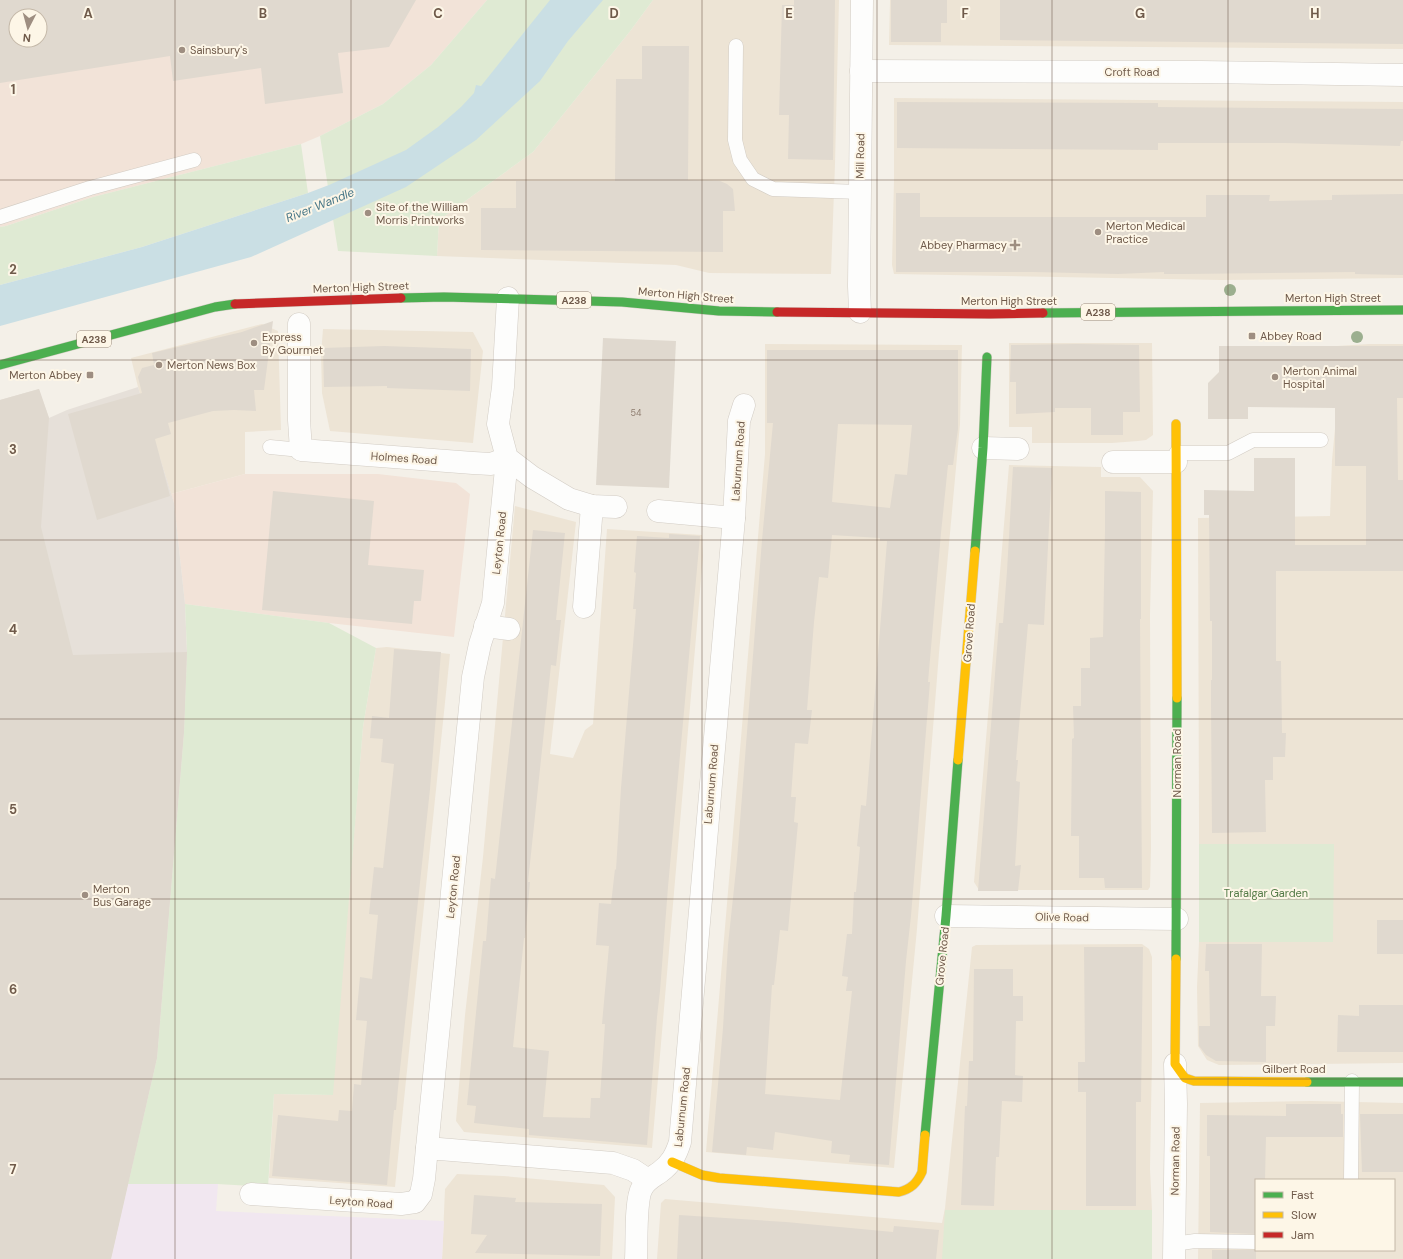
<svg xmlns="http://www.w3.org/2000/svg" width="1403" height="1259" viewBox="0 0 1403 1259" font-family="'DM Sans',sans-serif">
<rect width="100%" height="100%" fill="#f4f0e8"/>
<g fill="#ede4d5" fill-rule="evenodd">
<polygon points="653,0 839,0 835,164 831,274 709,273 676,265 437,256 439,220 533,152 631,30"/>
<polygon points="890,0 1403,0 1403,49 889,45"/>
<polygon points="894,98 1403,102 1403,278 1221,280 894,274 892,265 894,180"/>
<polygon points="262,324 278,331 281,430 245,432 245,474 171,494 138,387 131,358"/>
<polygon points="323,329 473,332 483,351 473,443 330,431 322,393 321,354"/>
<polygon points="1009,343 1152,343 1153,435 1146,440 1138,441 1112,443 1032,443 1032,427 1009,427"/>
<polygon points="765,344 962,345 960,424 939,653 917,929 894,1168 706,1152 765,454"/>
<polygon points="1369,344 1403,344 1403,1063 1219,1065 1207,1060 1198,1046 1197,987 1199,942 1199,821 1198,518 1330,516 1332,460 1337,408 1337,346"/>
<polygon points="1009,465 1101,467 1101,477 1140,477 1153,491 1150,615 1151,850 1150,887 1148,890 979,890 974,882"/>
<polygon points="515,506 576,522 550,754 573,758 585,730 593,724 607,529 702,535 703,556 652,1148 464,1132 456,1121 465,1015 483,857"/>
<polygon points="387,647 450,654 395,1187 269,1178 274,1094 332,1095 363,727 376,648"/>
<polygon points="1142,944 1149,949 1152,957 1152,1057 1150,1169 1152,1210 1152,1259 657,1259 661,1203 665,1199 942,1223 945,1208 972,947 976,945"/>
<path d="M1311,1101L1403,1103V1259H1198L1200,1103ZM1256,1180H1394V1250H1256Z"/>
<polygon points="457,1174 503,1176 604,1185 615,1197 612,1259 442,1259 445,1189"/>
</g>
<g fill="#f2e3d8" fill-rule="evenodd">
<path d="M0,0H487L431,65L383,104L320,136L301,144L93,197L6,226L0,227ZM16,16H40V40H16Z"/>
<polygon points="245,474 378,474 456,483 470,494 454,637 329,623 185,604 174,503 171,494"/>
</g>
<polygon fill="#e6e0d9" points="138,387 174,503 185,604 187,652 184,732 157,1058 111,1259 0,1259 0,400 39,389 49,418 67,410"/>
<polygon fill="#f1e7f0" points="128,1184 218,1184 216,1211 444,1221 442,1259 111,1259"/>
<g fill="#dfead3">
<polygon points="487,0 653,0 631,30 533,152 439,220 437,256 338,251 320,136 383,104 431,65"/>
<polygon points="301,144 308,193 142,247 0,285 0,227 6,226 93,197"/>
<polygon points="185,604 329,623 376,648 363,727 333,1095 274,1094 268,1187 217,1184 128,1184 157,1058 184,732 187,652"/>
<polygon points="1199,844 1334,844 1333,942 1199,942"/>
<polygon points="945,1210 1152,1210 1152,1259 942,1259"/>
</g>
<polygon fill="#cadfe4" points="550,0 603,0 568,41 540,81 476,140 406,187 251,257 0,326 0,285 142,247 308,193 329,185 406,150 438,127 461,107 474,93 476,85 481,86"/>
<g fill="#e0d9cf" fill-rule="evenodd">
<path d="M0,0H416L389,47L338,53L343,93L265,104L261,68L173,81L170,56L0,83ZM16,16H40V40H16Z"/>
<polygon points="794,0 835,0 833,160 788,159 789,115 779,115 782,5 794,5"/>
<polygon points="891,0 947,0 947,23 941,23 941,42 891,42"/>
<polygon points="1000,0 1403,0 1403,44 1000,40"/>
<polygon points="642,46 689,46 688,180 720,181 727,184 733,189 735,211 723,211 723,252 481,250 481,208 516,208 516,181 615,181 616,79 642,79"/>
<polygon points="897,102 1158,103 1158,107 1403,109 1403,141 1401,141 1400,146 1285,143 1158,143 1158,150 897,148"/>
<polygon points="896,193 920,193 920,217 1206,217 1206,195 1270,195 1269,201 1332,200 1332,195 1403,194 1403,275 1355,274 1355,272 1184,274 1164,274 1164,272 1118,274 1033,272 896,272"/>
<polygon points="273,321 264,390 254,390 256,411 234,410 213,411 168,423 171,434 155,439 170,496 97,520 68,414 142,393 138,377 142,368 154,365 152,353 242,332"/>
<polygon points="603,338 676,341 669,488 596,485"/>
<polygon points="1077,344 1139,345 1140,412 1123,412 1123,435 1091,435 1091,408 1055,408 1055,412 1016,414 1016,382 1010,382 1011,345"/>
<polygon points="384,346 471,349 470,391 387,388 387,386 324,387 323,348"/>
<polygon points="1219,346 1403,346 1403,398 1397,398 1398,480 1403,480 1403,571 1276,571 1276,661 1281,661 1282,733 1286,733 1285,757 1273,757 1273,780 1265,780 1266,832 1212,833 1211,704 1211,680 1212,680 1212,621 1210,621 1209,515 1204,515 1204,490 1254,491 1254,458 1295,458 1295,545 1366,545 1366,466 1335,466 1335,408 1248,407 1248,419 1208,419 1208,383 1219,372"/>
<path d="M767,350H958V429L953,465H948L941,533L928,682H930L911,916L906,961L889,1165L849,1162L850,1155L831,1153L832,1141L775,1132L773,1150L747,1147L746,1155L712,1152L723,1028L728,945L737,860L762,540L773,423H767ZM838,424L912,425L907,475L895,474L890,508L832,502ZM832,535L880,538V541H887L866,806L861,805L857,846L860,847L856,892H854L852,934H847L842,976L848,977L846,991H852L840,1100L765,1094L772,985H774L780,930L788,931L798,823L794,822L796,797H791L795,743L808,744L812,710H807L814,622L819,577L828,578Z"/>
<polygon points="39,389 49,418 41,527 73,655 187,652 184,732 157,1058 111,1259 0,1259 0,400"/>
<polygon points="1013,467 1052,468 1044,625 1028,624 1016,760 1018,760 1016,781 1020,782 1015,866 1021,865 1018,891 978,891 999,623 1003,623 1007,571"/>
<polygon points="273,491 374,501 368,565 424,570 421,601 414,601 412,624 262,610"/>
<polygon points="1105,491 1141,492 1141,619 1140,619 1142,888 1105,888 1104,878 1079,878 1079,836 1071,836 1072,739 1074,738 1073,706 1081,706 1081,668 1090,668 1090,638 1103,637 1105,531"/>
<polygon points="533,530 565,533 556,620 561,620 556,666 551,665 528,882 530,882 525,938 524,938 513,1047 549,1051 543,1117 590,1118 591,1098 600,1098 605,1024 602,1024 609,946 596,945 599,903 611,904 615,869 616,870 621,788 636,609 633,609 636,573 634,572 637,536 669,538 669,534 700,536 668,887 660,991 657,1017 647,1145 529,1135 529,1129 474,1123 476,1106 467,1105 483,941 486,941 491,878 495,879"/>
<polygon points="394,649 441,652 430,789 398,1088 396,1110 394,1110 387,1185 272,1176 278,1115 338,1121 339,1110 352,1111 354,1084 361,1085 367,1021 356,1020 360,977 372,979 378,915 369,914 374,867 383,868 394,764 381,762 383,739 370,738 372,716 389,718"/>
<rect x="1377" y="920" width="26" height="34"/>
<polygon points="1206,944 1262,944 1261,996 1276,996 1275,1026 1266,1026 1266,1062 1216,1061 1206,1055 1199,1046 1199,1026 1210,1026 1209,971 1205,971"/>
<polygon points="1084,947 1143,947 1141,1102 1136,1102 1136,1206 1086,1206 1086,1092 1078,1092 1078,1062 1085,1062"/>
<polygon points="974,969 1013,969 1013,996 1023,996 1023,1021 1016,1021 1015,1075 1023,1076 1022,1102 1002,1101 999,1157 996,1157 994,1206 961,1205 965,1106 967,1106 969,1061 973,1061"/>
<polygon points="1359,1005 1403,1005 1403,1052 1337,1052 1338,1015 1359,1016"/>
<polygon points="1286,1104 1341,1104 1341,1114 1343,1114 1343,1137 1266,1137 1265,1180 1256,1180 1256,1234 1210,1232 1210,1156 1207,1156 1207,1115 1286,1116"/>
<polygon points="1360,1114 1403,1114 1403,1172 1362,1172"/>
<polygon points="474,1195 516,1198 515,1202 602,1204 600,1256 475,1253 487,1235 471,1234"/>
<polygon points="679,1215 786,1222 893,1232 894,1226 939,1230 936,1259 677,1259"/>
<rect x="1212" y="1250" width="44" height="9"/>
</g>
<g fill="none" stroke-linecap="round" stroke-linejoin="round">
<defs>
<g id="lane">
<polyline points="736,46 735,140 740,160 753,179 773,189 860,192"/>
<polyline points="0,217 90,188 194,160"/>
<polyline points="270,447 301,450"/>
<polyline points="1176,453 1228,453 1253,440 1321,440"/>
<polyline points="1351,1180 1352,1081"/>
<polyline points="1174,1244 1195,1241 1256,1242"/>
</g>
<g id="street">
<polyline points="861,71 1201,72 1403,75"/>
<polyline points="508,298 503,387 498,424 507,458 532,477 569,499 592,506 616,507"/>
<polyline points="860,312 859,286 862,0"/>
<polyline points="299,324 299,420 301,450 473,463 491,464 507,458"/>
<polyline points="983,448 1018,449"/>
<polyline points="1113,462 1176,462"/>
<polyline points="658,511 734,518"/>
<polyline points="584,607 592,506"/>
<polyline points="485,626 509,629"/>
<polyline points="946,916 1177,919"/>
<polyline points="427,1148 473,677 480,644 493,603 507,458"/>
<polyline points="251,1194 401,1204 415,1202 421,1194 424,1179 427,1148 613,1163 633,1170 648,1180"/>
<path d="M636,1259C637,1244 635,1200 642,1188C646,1180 653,1177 660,1172C671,1164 676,1155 680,1142L734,518L739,421L744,405"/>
<polyline points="1174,1259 1176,1104 1175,1064"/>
</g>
<g id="fast">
<polyline points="401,298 444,297 622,302 719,311 777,312"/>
<polyline points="1043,313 1403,310"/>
<polyline points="0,365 215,307 235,304"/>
<polyline points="975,551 983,448 987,357"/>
<polyline points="1176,959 1177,698"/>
<polyline points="1307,1082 1403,1082"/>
<polyline points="925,1135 946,916 958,760"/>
</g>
<g id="slow">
<polyline points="1176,424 1177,698"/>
<polyline points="958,760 975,551"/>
<polyline points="1176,959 1175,1064 1185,1078 1194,1081 1307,1082"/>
<path d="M672,1162L702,1175L719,1178L899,1192C911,1189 917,1183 922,1172L925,1135"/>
</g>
<g id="jam">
<polyline points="235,304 401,298"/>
<polyline points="777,312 990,314 1043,313"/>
</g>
</defs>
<use href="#lane" stroke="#d2ccc4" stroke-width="15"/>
<use href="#street" stroke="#d2ccc4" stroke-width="23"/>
<use href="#fast" stroke="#d3cdc4" stroke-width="10"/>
<use href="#slow" stroke="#d3cdc4" stroke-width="10"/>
<use href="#jam" stroke="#d3cdc4" stroke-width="10"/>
<use href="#lane" stroke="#fdfdfc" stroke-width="14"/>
<use href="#street" stroke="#fdfdfc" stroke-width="22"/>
<use href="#fast" stroke="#4caf50" stroke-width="9"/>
<use href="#slow" stroke="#ffc107" stroke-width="9"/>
<use href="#jam" stroke="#c62828" stroke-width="9"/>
</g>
<g fill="#9baf8f">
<circle cx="1230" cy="290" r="6"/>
<circle cx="1357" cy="337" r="6"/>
</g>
<path fill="none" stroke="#6f5a4a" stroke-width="1" stroke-opacity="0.55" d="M175,0V1259M351,0V1259M526,0V1259M702,0V1259M877,0V1259M1052,0V1259M1228,0V1259M0,180H1403M0,360H1403M0,540H1403M0,719H1403M0,899H1403M0,1079H1403"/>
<g fill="#9e8e81" stroke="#fdf6e7" stroke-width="1.5">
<circle cx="182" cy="50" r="4"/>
<circle cx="368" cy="213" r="4"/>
<circle cx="1098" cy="232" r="4"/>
<path d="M1013 239h4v4h4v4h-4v4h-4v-4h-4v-4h4z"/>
<rect x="1248" y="332" width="8" height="8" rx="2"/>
<circle cx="254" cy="343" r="4"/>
<circle cx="159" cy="365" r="4"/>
<rect x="86" y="371" width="8" height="8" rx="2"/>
<circle cx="1275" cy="377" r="4"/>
<circle cx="85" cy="895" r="4"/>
</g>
<g text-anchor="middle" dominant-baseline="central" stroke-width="4" stroke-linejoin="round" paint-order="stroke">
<g font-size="9" fill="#8d7c6e">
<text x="636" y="413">54</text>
</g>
<g fill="#fdf6e7" stroke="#9a8979" stroke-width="1">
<rect x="557" y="292" width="34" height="16" rx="3"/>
<rect x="1081" y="304" width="34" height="16" rx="3"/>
<rect x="77" y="331" width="34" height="16" rx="3"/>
</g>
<g font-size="10" font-weight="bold" fill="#6f5a4a">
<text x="574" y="300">A238</text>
<text x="1098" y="312">A238</text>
<text x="94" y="339">A238</text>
</g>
<g font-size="11" fill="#6f5a4a" stroke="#fdf6e7" text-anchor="start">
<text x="190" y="50">Sainsbury's</text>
<text x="376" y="207">Site of the William<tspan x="376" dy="13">Morris Printworks</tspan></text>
<text x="1106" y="226">Merton Medical<tspan x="1106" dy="13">Practice</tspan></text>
<text x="1007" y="245" text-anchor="end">Abbey Pharmacy</text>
<text x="1260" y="336">Abbey Road</text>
<text x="262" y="337">Express<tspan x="262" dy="13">By Gourmet</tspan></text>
<text x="167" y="365">Merton News Box</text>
<text x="1283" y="371">Merton Animal<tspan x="1283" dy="13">Hospital</tspan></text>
<text x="82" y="375" text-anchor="end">Merton Abbey</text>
<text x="93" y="889">Merton<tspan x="93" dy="13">Bus Garage</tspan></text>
</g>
<g font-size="11" fill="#6f5a4a" stroke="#fdf6e7">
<text x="1132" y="72">Croft Road</text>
<text transform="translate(860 156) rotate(-89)">Mill Road</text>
<text transform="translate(361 287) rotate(-2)">Merton High Street</text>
<text transform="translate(686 295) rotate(5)">Merton High Street</text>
<text x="1333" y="298">Merton High Street</text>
<text x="1009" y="301">Merton High Street</text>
<text transform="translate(404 458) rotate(4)">Holmes Road</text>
<text transform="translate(738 461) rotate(-86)">Laburnum Road</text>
<text transform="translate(499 543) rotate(-84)">Leyton Road</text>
<text transform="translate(969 633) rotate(-86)">Grove Road</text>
<text transform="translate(1177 763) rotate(-90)">Norman Road</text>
<text transform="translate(711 784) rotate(-85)">Laburnum Road</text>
<text transform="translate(453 887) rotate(-84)">Leyton Road</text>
<text transform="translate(1062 917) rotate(1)">Olive Road</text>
<text transform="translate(942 956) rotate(-84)">Grove Road</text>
<text x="1294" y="1069">Gilbert Road</text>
<text transform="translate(682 1107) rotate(-84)">Laburnum Road</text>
<text transform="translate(1175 1161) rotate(-89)">Norman Road</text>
<text transform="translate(361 1202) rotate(4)">Leyton Road</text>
</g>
<g font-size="11" fill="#527a46" stroke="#fdf6e7">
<text x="1266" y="893">Trafalgar Garden</text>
</g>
<g font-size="12" font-style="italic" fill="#497888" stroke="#fdf6e7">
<text transform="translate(320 205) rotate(-22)">River Wandle</text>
</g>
</g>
<g font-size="13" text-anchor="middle" font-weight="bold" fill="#6f5a4a" stroke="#fdf6e7" stroke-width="4" stroke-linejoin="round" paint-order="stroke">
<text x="88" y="18">A</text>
<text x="263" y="18">B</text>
<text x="438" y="18">C</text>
<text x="614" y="18">D</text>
<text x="789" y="18">E</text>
<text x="965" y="18">F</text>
<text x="1140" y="18">G</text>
<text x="1315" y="18">H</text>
<text x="13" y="94">1</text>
<text x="13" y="274">2</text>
<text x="13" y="454">3</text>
<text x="13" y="634">4</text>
<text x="13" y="814">5</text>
<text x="13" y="994">6</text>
<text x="13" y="1174">7</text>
</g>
<rect x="1255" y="1179" width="140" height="72" fill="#fdf6e7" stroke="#c4b8a8"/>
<rect x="1263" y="1192" width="20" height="6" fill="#4caf50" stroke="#c4b8a8"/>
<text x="1291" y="1199" font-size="12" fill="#6f5a4a">Fast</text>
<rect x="1263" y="1212" width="20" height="6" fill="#ffc107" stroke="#c4b8a8"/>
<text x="1291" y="1219" font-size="12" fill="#6f5a4a">Slow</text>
<rect x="1263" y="1232" width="20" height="6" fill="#c62828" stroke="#c4b8a8"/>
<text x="1291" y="1239" font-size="12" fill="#6f5a4a">Jam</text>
<g transform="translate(28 28) rotate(186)"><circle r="19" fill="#fdf6e7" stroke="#c4b8a8"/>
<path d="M0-3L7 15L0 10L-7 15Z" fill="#9e8e81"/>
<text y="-6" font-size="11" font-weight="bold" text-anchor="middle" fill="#6f5a4a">N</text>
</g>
</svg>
